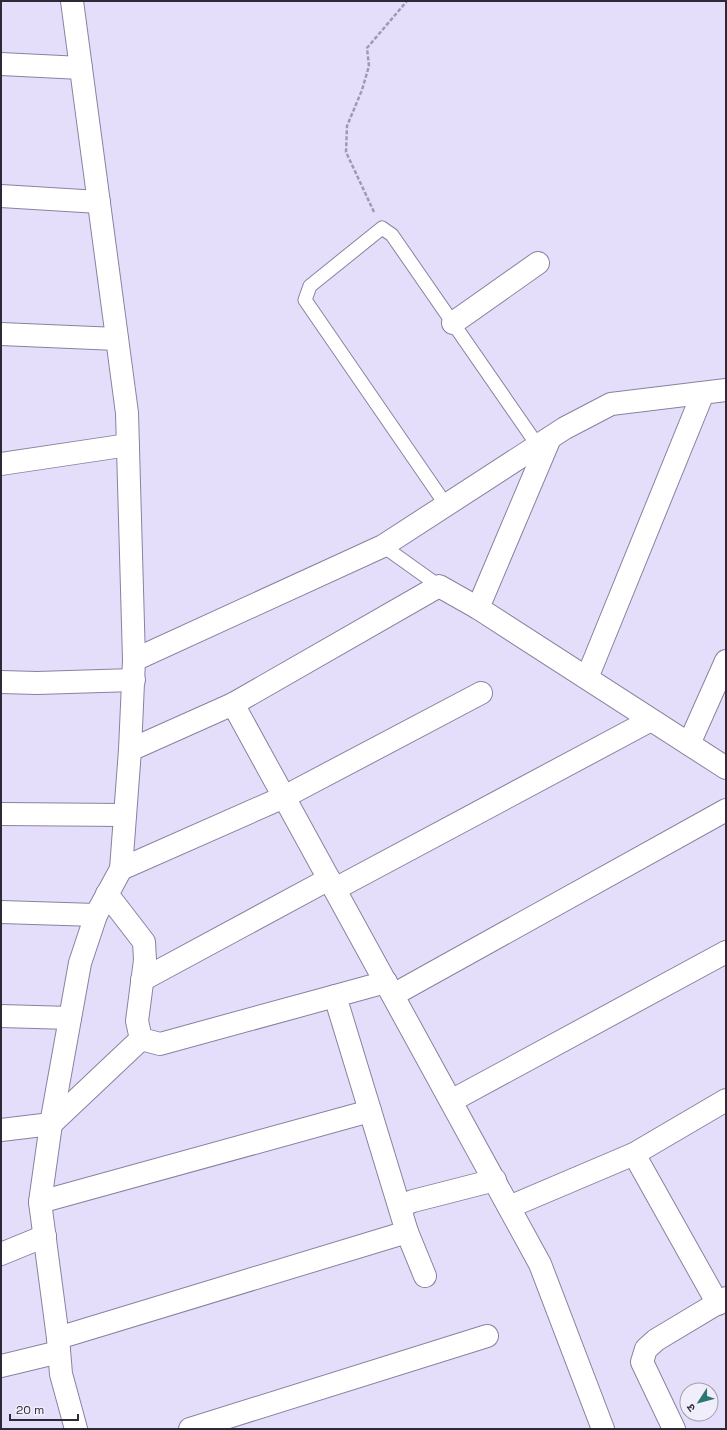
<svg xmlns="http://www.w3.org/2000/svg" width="727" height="1430" viewBox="0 0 727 1430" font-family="'Space Grotesk','Noto Sans Devanagari',sans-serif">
<rect width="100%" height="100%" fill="#e5defa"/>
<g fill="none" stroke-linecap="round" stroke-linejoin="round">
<defs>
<g id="lane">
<polyline points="446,505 305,300 310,286 382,228 392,235 538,446"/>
<polyline points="383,546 439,586"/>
</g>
<g id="street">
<polyline points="1,64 81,68"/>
<polyline points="1,196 99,202"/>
<polyline points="453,323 538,263"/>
<polyline points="1,334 117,339"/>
<polyline points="1,464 128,445"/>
<polyline points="478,608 550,438"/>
<polyline points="134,660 383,546 565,428 611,404 726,390"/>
<polyline points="587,678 703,393"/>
<polyline points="1,682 37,683 134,680"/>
<polyline points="233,704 540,1264 603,1429"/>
<polyline points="689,744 726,661"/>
<polyline points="130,750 233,704 439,586 478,608 726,768"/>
<polyline points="1,814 125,815"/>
<polyline points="121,869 284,797 481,693"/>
<polyline points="335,889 651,720"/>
<polyline points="107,894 144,942 145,960 137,1021 141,1039 160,1044 335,996"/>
<polyline points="1,912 96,915"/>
<polyline points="142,980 329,879"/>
<polyline points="386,982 335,996 407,1232 425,1276"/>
<polyline points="393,995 726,810"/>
<polyline points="1,1016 70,1018"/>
<polyline points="451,1101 726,952"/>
<polyline points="1,1130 51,1124 141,1039"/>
<polyline points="634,1154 718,1304"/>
<polyline points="40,1202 370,1111"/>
<polyline points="400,1206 413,1201 495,1180"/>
<polyline points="509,1207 634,1154 726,1100"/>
<polyline points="1,1254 45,1236"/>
<polyline points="58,1338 407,1232"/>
<polyline points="1,1366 59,1352"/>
<polyline points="190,1429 487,1336"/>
<polyline points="674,1429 642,1362 646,1349 656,1340 726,1298"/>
</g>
<polyline id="secondary" points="72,1 127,413 134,660 130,750 121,869 96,915 80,963 51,1124 40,1202 58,1338 61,1374 76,1429"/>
</defs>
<use href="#lane" stroke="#8a81a1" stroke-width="15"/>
<use href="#street" stroke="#8a81a1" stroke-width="24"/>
<use href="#secondary" stroke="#8a81a1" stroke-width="24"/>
<polyline stroke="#a09ab1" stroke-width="2.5" stroke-dasharray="4 2" stroke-linecap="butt" points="374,212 346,152 347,126 362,90 369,66 367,48 407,1"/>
<use href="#lane" stroke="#fff" stroke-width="13"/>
<use href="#street" stroke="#fff" stroke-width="22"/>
<use href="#secondary" stroke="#fff" stroke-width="22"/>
</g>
<rect width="727" height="1430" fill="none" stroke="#2d2936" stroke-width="4"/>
<g transform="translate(699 1402) rotate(234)"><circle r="19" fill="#f1eefc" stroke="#a39fad"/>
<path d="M0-3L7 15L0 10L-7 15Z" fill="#2d7674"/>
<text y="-6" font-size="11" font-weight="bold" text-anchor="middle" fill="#2d2936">उ</text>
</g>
<path d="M10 1414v6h68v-6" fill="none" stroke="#2d2936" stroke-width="2"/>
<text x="16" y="1414" font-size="12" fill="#2d2936" stroke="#f1eefc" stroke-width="3" paint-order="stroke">20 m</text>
</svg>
